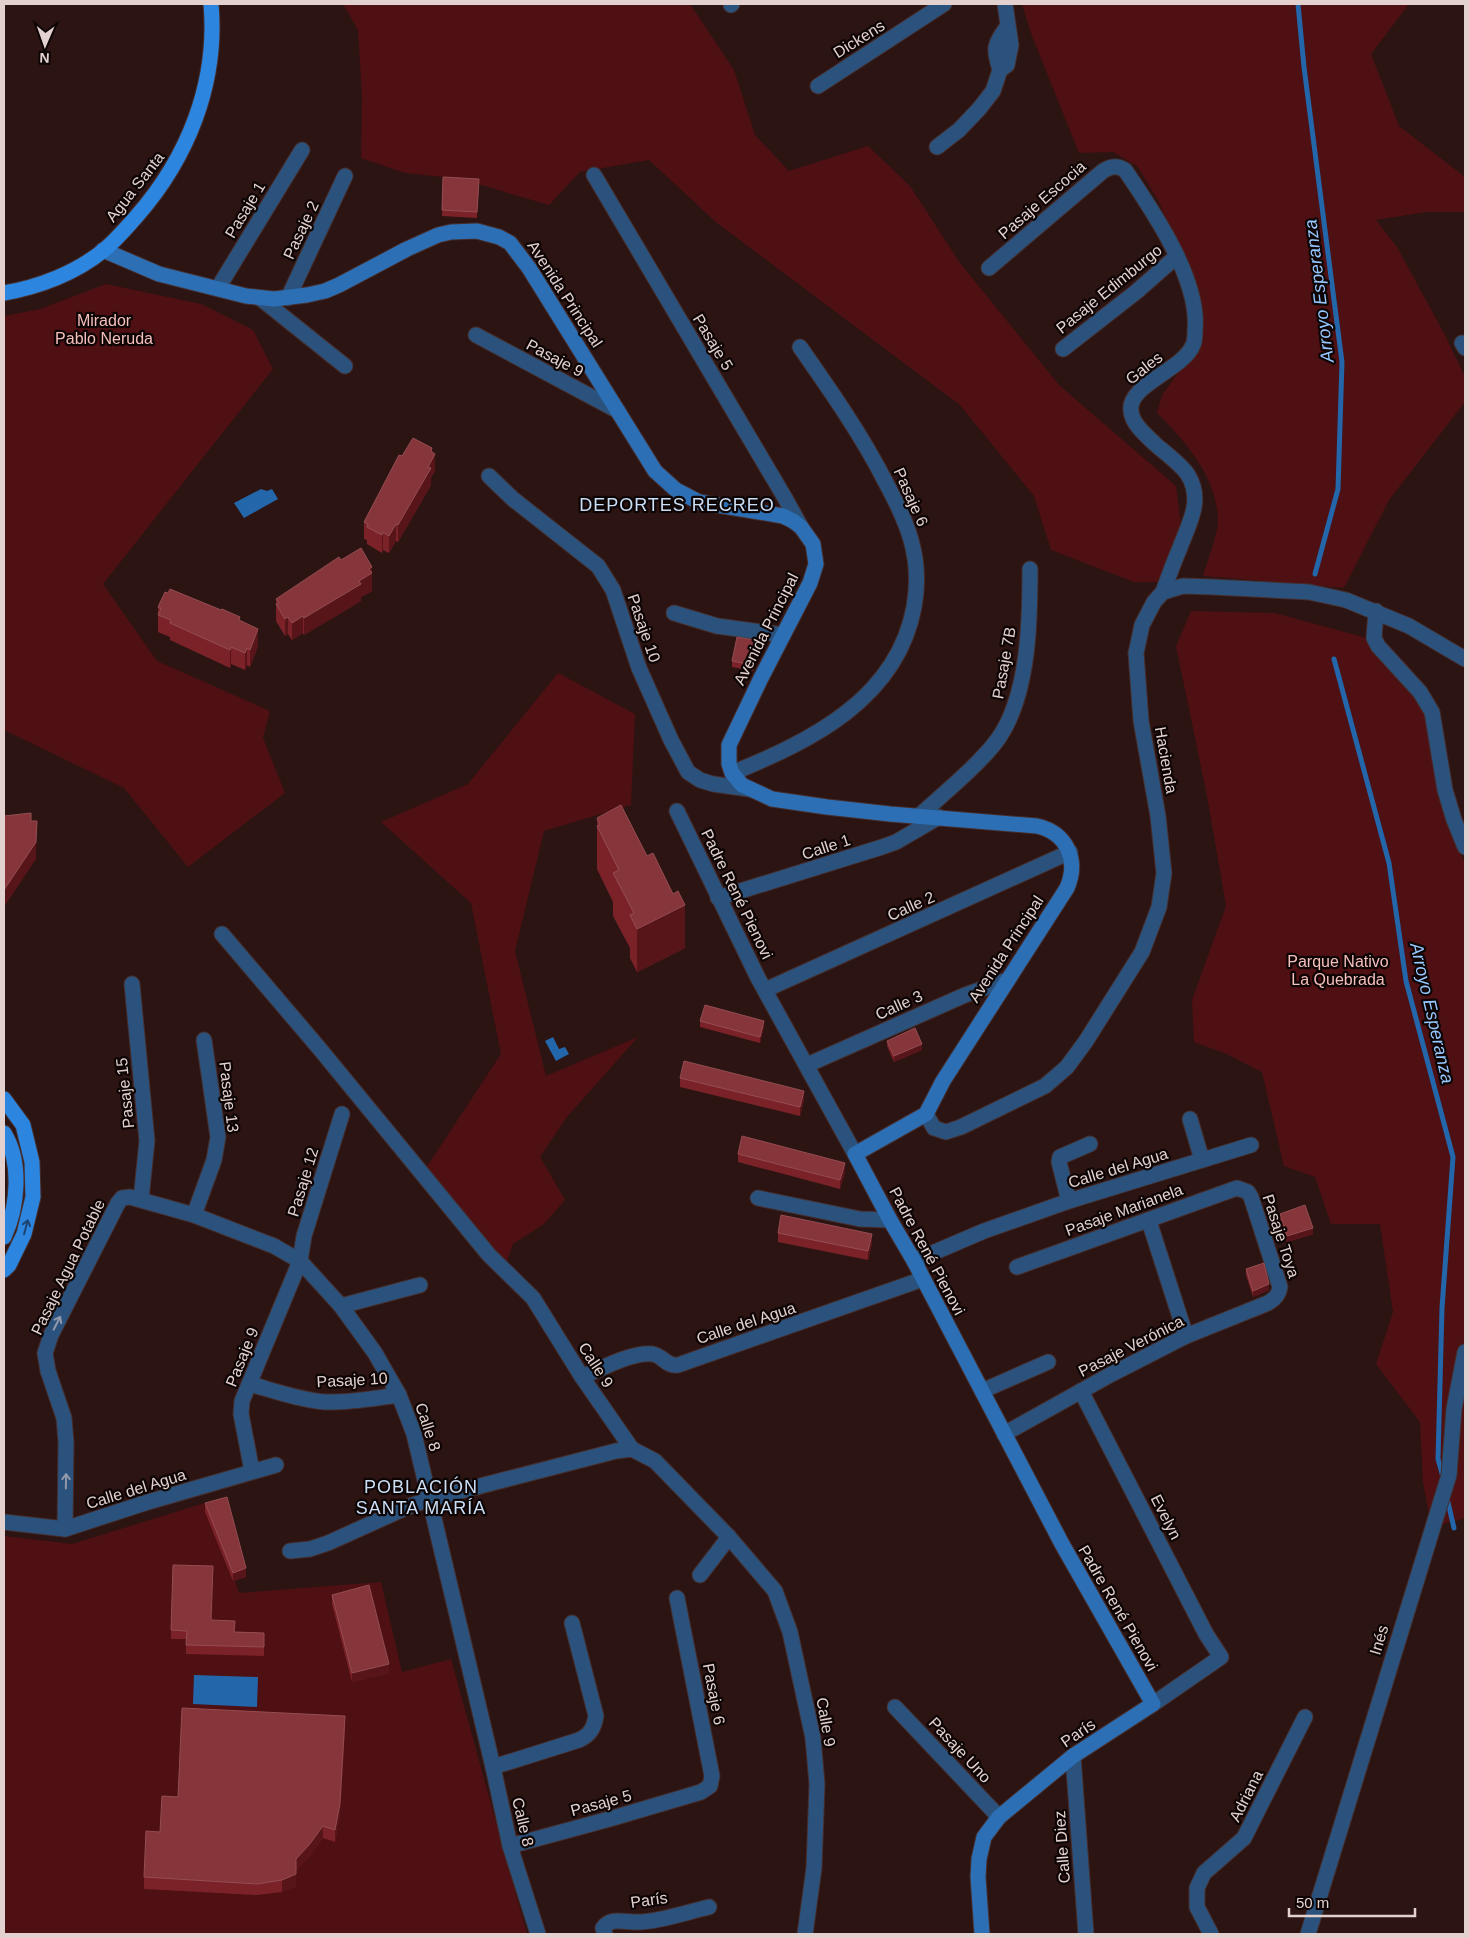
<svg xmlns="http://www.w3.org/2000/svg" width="1469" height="1938" viewBox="0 0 1469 1938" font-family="Arial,sans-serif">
<rect width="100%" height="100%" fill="#2c1413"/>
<g fill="#4e1013">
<polygon points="343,4 690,4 734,70 755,135 789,171 868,146 910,186 960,263 1059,385 1176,486 1181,525 1159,582 1134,582 1051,550 1034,496 960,405 717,223 649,160 580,172 549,205 461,179 405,173 361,158 362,96 358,30"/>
<path d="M1022,4H1409L1371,54L1399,126L1465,177V212H1426L1376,220L1397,247L1446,337L1465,377V402L1389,500L1344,588L1203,576C1207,563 1218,532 1218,521C1217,477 1186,442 1157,413L1162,395L1191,355L1202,320L1199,292L1158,200L1137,166L1113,152L1079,153L1032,36Z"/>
<polygon points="106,284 201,304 253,330 273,369 103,584 157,661 270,711 263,738 285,793 188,867 124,788 4,730 4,316 40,309"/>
<polygon points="1191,611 1275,613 1363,637 1406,663 1439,711 1443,809 1465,864 1465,1518 1436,1526 1432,1529 1423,1483 1420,1422 1376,1364 1393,1312 1380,1224 1331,1224 1315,1177 1284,1166 1262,1072 1227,1054 1194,1042 1192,1000 1226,906 1207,796 1176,646"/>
<polygon points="558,673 635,714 631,805 544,831 515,951 546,1076 638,1037 566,1118 540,1157 565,1200 544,1224 513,1244 505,1267 426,1168 501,1054 471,903 381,822 468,784"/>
<polygon points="211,1501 239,1593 381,1582 402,1672 451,1659 527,1934 4,1934 4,1536 72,1544"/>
</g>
<g fill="#2366aa">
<polygon points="261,489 267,491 272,489 278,499 244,518 234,503"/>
<polygon points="553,1037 559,1049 565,1047 569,1054 556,1061 545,1041"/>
<polygon points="194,1675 258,1677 257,1707 193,1704"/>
</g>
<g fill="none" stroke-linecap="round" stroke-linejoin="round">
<g stroke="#2366aa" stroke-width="5">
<polyline points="1298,4 1304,67 1342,362 1338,489 1315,574"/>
<polyline points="1334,659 1389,863 1406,981 1453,1157 1442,1308 1438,1459 1443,1477"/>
<polyline points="1447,1498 1454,1528"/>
</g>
<defs>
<g id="street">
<polyline points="731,5 732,4"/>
<path d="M1000,70C993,48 994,45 1007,27"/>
<polyline points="818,86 944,4"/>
<polyline points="937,147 959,130 979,109 993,91 1000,70 1007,65 1011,45 1005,4"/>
<polyline points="594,175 785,498 801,527"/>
<path d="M989,268L1103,171C1111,166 1117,165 1125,170C1153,211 1200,280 1195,330C1195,335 1195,341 1193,345C1183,370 1127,385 1131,411C1132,424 1146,435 1155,444C1164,452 1182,465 1188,475C1204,501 1188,525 1179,550C1173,564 1168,578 1163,592"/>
<polyline points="218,288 302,150"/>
<polyline points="260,298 345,366"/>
<polyline points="288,298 345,176"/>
<polyline points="476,335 618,411"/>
<polyline points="1462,343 1465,348"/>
<polyline points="1063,349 1136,292 1177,256"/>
<polyline points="489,476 513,499 598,566 613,590 639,668 671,740 688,772 700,780 713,784 749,789"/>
<polyline points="1376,611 1374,638 1378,646 1420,692 1432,712 1445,790 1454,820 1465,847"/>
<polyline points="674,613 717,626 783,635"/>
<path d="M732,773C811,741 897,699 914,607C918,585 917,561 911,540C905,519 895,500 885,481C861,434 830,390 800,347"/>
<polyline points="677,811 758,978 855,1154"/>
<path d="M919,816C943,794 980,764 998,739C1029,695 1030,621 1030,569"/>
<polyline points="718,898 882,847 896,842 939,817"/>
<polyline points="222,934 319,1048 489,1255 533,1298 582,1377 632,1449"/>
<polyline points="132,984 147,1141 141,1199"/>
<polyline points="765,990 1070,852"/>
<polyline points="807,1065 965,995 1007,980"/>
<polyline points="926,1114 934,1128 946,1132 961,1127 1045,1086 1067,1067 1086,1041 1142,952 1159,907 1164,873 1158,816 1141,721 1136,653 1142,625 1154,602 1163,592 1183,586 1213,587 1309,592 1346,600 1409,626 1465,659"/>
<polyline points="1190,1119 1202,1160"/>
<polyline points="758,1198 860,1219 890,1220"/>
<polyline points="1069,1201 1059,1162 1060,1157 1090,1144"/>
<polyline points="194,1215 214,1160 218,1137 204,1040"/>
<polyline points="1149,1221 1186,1336"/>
<polyline points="914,1261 984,1231 1069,1201 1251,1145"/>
<polyline points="341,1306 420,1285"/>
<path d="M582,1377C600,1369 634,1351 653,1354C663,1356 667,1367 678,1365L923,1279"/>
<path d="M250,1384C275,1391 300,1400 325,1402C350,1403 375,1398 399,1395"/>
<polyline points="982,1391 1048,1362"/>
<polyline points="1081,1391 1206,1634 1221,1657 1153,1704"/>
<path d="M1004,1434L1108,1376L1186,1336L1268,1303C1275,1299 1279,1295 1280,1287L1251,1197L1248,1192L1237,1188L1017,1267"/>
<polyline points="252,1471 241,1414 242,1401 300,1261 304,1236 342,1114"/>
<polyline points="4,1522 65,1529 148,1502 276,1465"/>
<polyline points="65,1529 66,1442 64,1418 48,1371 45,1353 51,1335 118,1203 122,1198 130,1197 194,1215 274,1246 300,1261 341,1306 375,1353 399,1395 414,1434 493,1767 510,1846 538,1934"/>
<polyline points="290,1551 310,1549 328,1543 410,1506 430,1499 616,1451 632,1449 655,1461 729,1537 775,1591 790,1632 813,1738 817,1784 814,1868 805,1934"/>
<polyline points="700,1575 729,1537"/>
<polyline points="895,1707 999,1817"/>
<polyline points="1073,1756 1086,1934"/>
<path d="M493,1767L579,1740C590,1735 594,1728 596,1716L572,1623"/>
<polyline points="510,1846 613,1818 701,1792 710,1786 712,1776 677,1598"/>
<path d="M605,1934L603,1928C611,1916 627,1923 640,1922C662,1921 687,1912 709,1907"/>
<polyline points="1211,1934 1197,1907 1197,1888 1204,1873 1244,1838 1305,1717"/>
<polyline points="1308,1934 1449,1475 1454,1409 1465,1352"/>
</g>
<path id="secondary" d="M103,250L159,274L246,296L274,299L307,295L325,291L339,285L407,249L438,235L451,232L477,231L499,237L510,243L529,268L655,471L676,490L699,502L783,516L793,521L801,527L813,544L816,564L810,583L761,678L729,745V764L732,773L742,785L772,799L827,807L890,814L1037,826C1067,833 1079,860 1067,888L943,1081L926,1114L855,1154L890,1220L914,1261L1062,1544L1153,1704L1073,1756L999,1817L984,1837L979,1859L978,1877L982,1934"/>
<g id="primary">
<path d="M4,293C39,287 76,273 104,250C116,240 126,228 136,217C188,158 218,83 211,4"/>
<polyline points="4,1099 23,1125 32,1162 33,1197 24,1234 9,1265 4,1270"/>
<path d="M4,1133C22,1162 18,1207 4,1237"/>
</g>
</defs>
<use href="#street" stroke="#452e2d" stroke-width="17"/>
<use href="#secondary" stroke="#452e2d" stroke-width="17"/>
<use href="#primary" stroke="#452e2d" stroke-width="17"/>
<use href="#street" stroke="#2b527d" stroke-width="15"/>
<use href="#secondary" stroke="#2d6fb4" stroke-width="15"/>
<use href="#primary" stroke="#2c85df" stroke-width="15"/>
</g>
<g fill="#7b2229">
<polygon points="443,177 479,179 477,218 442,216"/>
<polygon points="432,452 435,471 431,478 431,485 398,542 396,541 389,553 383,550 382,553 367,544 367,540 364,539 364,522 402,456"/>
<polygon points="341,560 372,567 372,591 361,597 361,601 304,635 303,633 292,640 288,634 285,636 276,621 276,599"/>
<polygon points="158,607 240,621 258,646 250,667 247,665 245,670 231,664 230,668 170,640 170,637 158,632"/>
<polygon points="759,647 753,671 732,667 732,661"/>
<polygon points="597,818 647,856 685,948 637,972 630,958 630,948 613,916 613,902 597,869"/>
<polygon points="700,1021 764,1027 760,1043 700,1027"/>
<polygon points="887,1041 922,1050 894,1062 887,1046"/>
<polygon points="680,1078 804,1100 800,1116 680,1087"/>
<polygon points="738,1154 845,1172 840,1189 738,1162"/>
<polygon points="1280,1214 1313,1234 1287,1242 1280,1219"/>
<polygon points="778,1233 872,1243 868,1260 778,1242"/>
<polygon points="1246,1269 1269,1290 1253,1297 1246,1275"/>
<polygon points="205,1503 246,1577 233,1581 205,1512"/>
<polygon points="332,1595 389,1673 352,1682 332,1604"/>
<polygon points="212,1620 235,1632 264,1633 264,1656 186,1654 186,1639 171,1639 171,1630"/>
<polygon points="345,1728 340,1815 335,1842 323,1838 309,1857 296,1870 296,1886 282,1892 257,1895 144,1889 144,1877 160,1832 178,1797"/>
</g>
<g fill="#571519">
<polygon points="432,448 432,459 435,454 435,471 431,478 431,485 398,542 398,525 428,467 431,451"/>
<polygon points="396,524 396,541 389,553 389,536"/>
<polygon points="383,532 383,550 382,553 382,535"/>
<polygon points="372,567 372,591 361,597 361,601 304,635 304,618 359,581 369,569"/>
<polygon points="303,616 303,633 292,640 292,623"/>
<polygon points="288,617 288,634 285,636 285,619"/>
<polygon points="258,629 258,646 250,667 250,650"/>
<polygon points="759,641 759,647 753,671 753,665"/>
<polygon points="231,647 231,664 230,668 230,650"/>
<polygon points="247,648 247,665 245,670 245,653"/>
<polygon points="37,821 36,859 4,907 4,890"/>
<polygon points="685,905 685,948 637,972 637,929"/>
<polygon points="764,1021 764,1027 760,1043 760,1037"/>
<polygon points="922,1044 922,1050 894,1062 894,1056"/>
<polygon points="804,1091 804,1100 800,1116 800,1107"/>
<polygon points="845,1163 845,1172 840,1189 840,1180"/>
<polygon points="1313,1228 1313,1234 1287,1242 1287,1236"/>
<polygon points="872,1234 872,1243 868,1260 868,1251"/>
<polygon points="1269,1284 1269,1290 1253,1297 1253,1291"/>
<polygon points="246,1568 246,1577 233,1581 233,1573"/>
<polygon points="389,1664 389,1673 352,1682 352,1673"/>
<polygon points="345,1716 340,1815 335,1842 335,1830"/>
<polygon points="323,1826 323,1838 309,1857 296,1870 296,1859"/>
<polygon points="296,1874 296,1886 282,1892 282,1880"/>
</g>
<g fill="#86353b" stroke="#944d52">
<polygon points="443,177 479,179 477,212 442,210"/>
<polygon points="413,438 432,448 431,451 435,454 428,467 431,468 398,525 396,524 389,536 383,532 382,535 367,527 368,524 364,522 399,455 402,456"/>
<polygon points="361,548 372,567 369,569 372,573 359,581 361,584 304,618 303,616 292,623 288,617 285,619 276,604 279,603 276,599 339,557 341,560"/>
<polygon points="170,589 221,610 222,609 240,617 239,620 258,629 250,650 247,648 245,653 231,647 230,650 170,623 171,620 158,615 161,609 158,607 165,592 168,593"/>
<polygon points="737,637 759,641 753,665 732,661"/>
<polygon points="621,805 647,856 653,853 673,894 678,891 685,905 637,929 630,915 634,913 613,873 619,870 597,826 600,825 597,818"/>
<polygon points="31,813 31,821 37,821 36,842 4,890 4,816"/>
<polygon points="705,1005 764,1021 760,1037 700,1021"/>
<polygon points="915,1028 922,1044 894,1056 887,1041"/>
<polygon points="684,1061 804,1091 800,1107 680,1078"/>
<polygon points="742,1136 845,1163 840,1180 738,1154"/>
<polygon points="1305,1205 1313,1228 1287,1236 1280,1214"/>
<polygon points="781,1215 872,1234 868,1251 778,1233"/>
<polygon points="1264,1263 1269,1284 1253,1291 1246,1269"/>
<polygon points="227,1497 246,1568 233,1573 205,1503"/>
<polygon points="173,1565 213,1566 211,1620 235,1621 234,1632 264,1633 264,1647 186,1645 187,1631 171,1630"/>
<polygon points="369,1585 389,1664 352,1673 332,1595"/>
<polygon points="182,1708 345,1716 340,1803 335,1830 323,1826 309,1845 296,1859 296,1874 282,1880 257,1884 144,1877 146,1831 160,1832 162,1796 178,1797"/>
</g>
<defs><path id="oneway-shaft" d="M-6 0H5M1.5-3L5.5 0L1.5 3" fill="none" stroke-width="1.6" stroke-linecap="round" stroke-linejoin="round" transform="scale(1.25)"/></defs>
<use stroke="#1c4472" href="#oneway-shaft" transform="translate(26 1227) rotate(-75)"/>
<g stroke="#9098aa">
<use href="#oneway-shaft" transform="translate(57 1323) rotate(-63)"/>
<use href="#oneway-shaft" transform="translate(66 1481) rotate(-89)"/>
</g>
<g text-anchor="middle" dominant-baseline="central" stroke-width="4.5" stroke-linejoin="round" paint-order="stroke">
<g font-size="16" fill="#e2d1cf" stroke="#0d0404">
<text transform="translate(859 39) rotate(-32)">Dickens</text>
<text transform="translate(135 187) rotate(-52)">Agua Santa</text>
<text transform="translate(1042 200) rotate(-41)">Pasaje Escocia</text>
<text transform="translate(245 210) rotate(-59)">Pasaje 1</text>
<text transform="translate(301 230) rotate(-65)">Pasaje 2</text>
<text transform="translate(1109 289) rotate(-39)">Pasaje Edimburgo</text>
<text transform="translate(565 294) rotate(57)">Avenida Principal</text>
<text transform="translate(713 342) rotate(59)">Pasaje 5</text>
<text transform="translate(555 358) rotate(28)">Pasaje 9</text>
<text transform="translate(1144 368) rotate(-38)">Gales</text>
<text transform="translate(911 497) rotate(66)">Pasaje 6</text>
<text transform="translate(644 628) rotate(71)">Pasaje 10</text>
<text transform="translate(766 629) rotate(-63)">Avenida Principal</text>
<text transform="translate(1004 663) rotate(-80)">Pasaje 7B</text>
<text transform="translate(1166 760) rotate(80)">Hacienda</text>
<text transform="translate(826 847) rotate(-18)">Calle 1</text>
<text transform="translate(737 894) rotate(64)">Padre René Pienovi</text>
<text transform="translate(911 906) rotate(-24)">Calle 2</text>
<text transform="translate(1006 949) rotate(-57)">Avenida Principal</text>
<text transform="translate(899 1005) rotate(-24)">Calle 3</text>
<text transform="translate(125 1093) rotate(-96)">Pasaje 15</text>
<text transform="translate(229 1097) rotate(83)">Pasaje 13</text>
<text transform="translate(1118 1168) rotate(-17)">Calle del Agua</text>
<text transform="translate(303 1182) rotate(-73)">Pasaje 12</text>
<text transform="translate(1124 1210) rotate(-20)">Pasaje Marianela</text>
<text transform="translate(1281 1236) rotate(72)">Pasaje Toya</text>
<text transform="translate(927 1251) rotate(62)">Padre René Pienovi</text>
<text transform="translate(68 1267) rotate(-64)">Pasaje Agua Potable</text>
<text transform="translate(746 1323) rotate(-18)">Calle del Agua</text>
<text transform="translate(1131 1346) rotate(-27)">Pasaje Verónica</text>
<text transform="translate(242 1357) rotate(-68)">Pasaje 9</text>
<text transform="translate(596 1365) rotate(57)">Calle 9</text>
<text transform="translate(352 1380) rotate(-3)">Pasaje 10</text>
<text transform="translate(428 1427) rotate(72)">Calle 8</text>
<text transform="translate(136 1489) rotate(-17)">Calle del Agua</text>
<text transform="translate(1166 1517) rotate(63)">Evelyn</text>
<text transform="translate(1118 1608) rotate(60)">Padre René Pienovi</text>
<text transform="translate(1379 1640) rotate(-73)">Inés</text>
<text transform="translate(714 1694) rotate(79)">Pasaje 6</text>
<text transform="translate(826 1722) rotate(80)">Calle 9</text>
<text transform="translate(1078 1733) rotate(-34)">París</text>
<text transform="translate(960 1750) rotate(47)">Pasaje Uno</text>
<text transform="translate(1246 1796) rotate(-63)">Adriana</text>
<text transform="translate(601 1803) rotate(-15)">Pasaje 5</text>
<text transform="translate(523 1822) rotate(77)">Calle 8</text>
<text transform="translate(1062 1847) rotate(-94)">Calle Diez</text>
<text transform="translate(649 1900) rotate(-8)">París</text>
</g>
<g font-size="16" fill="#f5bfbc" stroke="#0d0404">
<text x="104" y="320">Mirador<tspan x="104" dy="18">Pablo Neruda</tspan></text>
<text x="1338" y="961">Parque Nativo<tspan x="1338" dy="18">La Quebrada</tspan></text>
</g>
<g font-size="18" font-style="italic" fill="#96c7ff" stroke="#0d0404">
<text transform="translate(1319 291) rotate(-97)">Arroyo Esperanza</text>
<text transform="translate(1432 1013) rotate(77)">Arroyo Esperanza</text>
</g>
<g font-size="18" letter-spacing="1" fill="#cadef6" stroke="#0d0404">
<text x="677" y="505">DEPORTES RECREO</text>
<text x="421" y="1487">POBLACIÓN<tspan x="421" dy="21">SANTA MARÍA</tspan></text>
</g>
</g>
<rect width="1469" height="1938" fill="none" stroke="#e2d1cf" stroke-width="10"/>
<g transform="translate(45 45) rotate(182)" stroke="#0d0404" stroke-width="4" paint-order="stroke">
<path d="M0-4L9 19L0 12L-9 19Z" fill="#e2d1cf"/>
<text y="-8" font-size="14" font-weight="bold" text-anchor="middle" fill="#e2d1cf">N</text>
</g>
<path d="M1289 1908v8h126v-8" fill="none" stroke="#e2d1cf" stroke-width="2.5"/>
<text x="1296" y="1908" font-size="15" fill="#e2d1cf" stroke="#0d0404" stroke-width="4" paint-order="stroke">50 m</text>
</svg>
